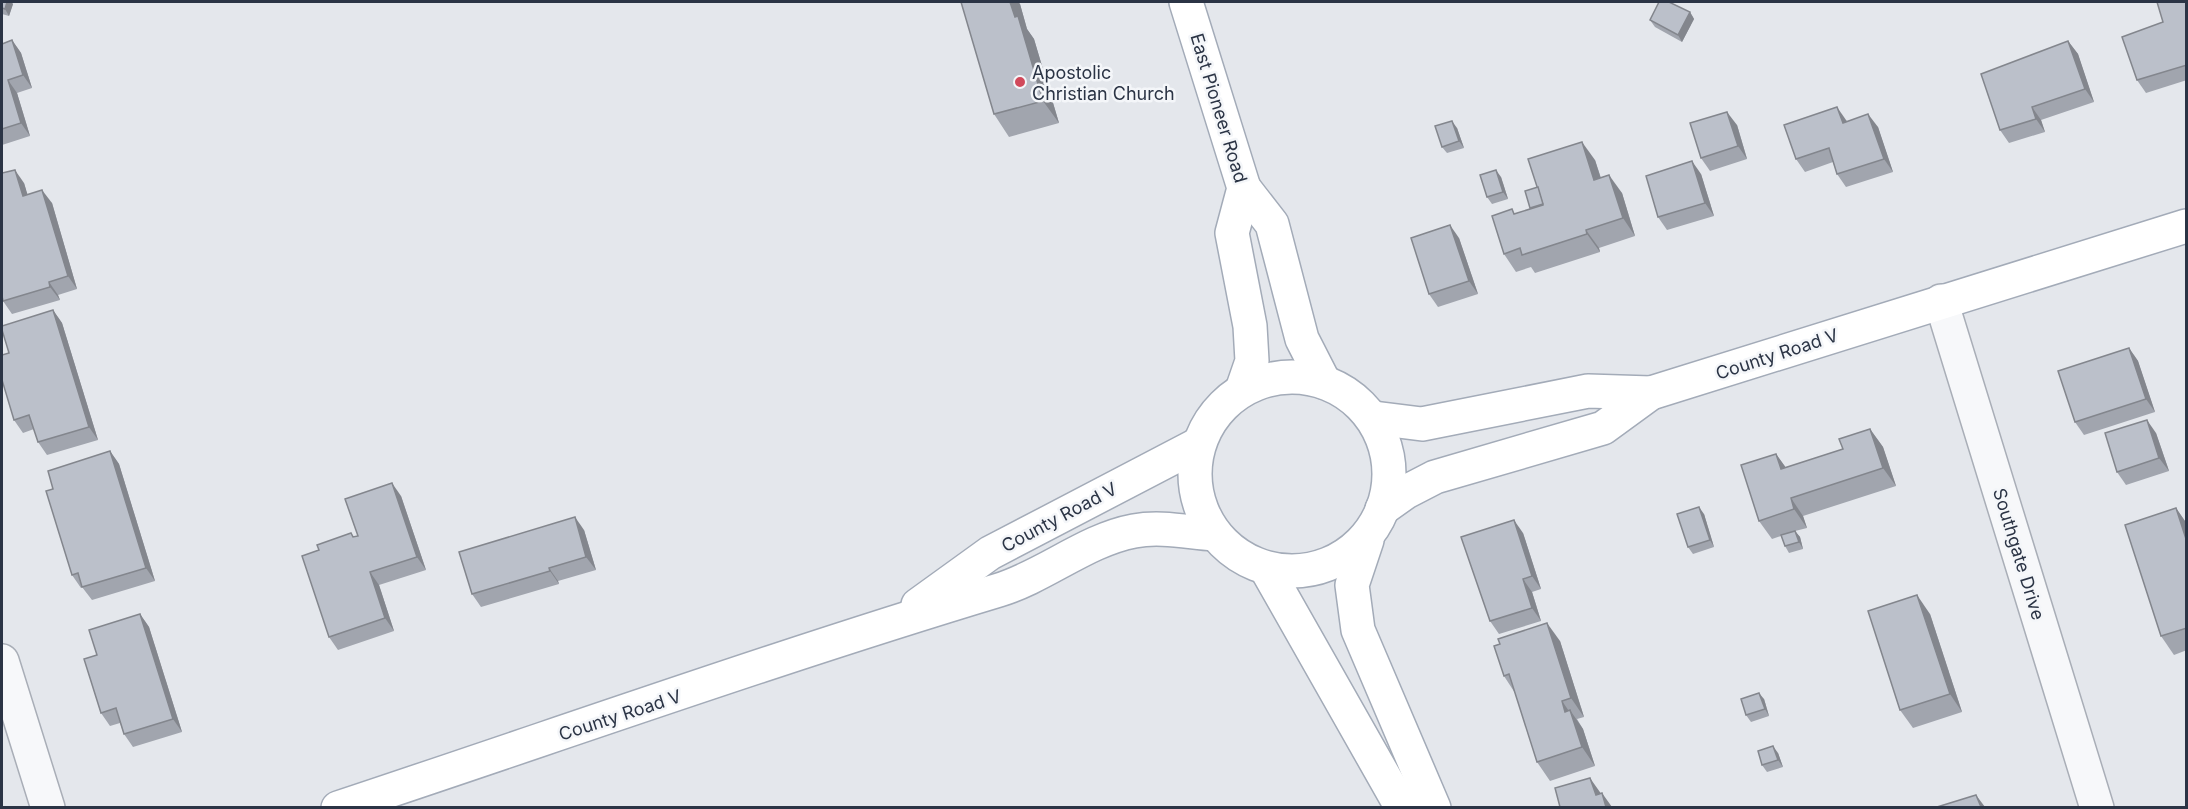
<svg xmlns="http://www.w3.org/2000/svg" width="2188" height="809" viewBox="0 0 2188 809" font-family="Inter,sans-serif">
<rect width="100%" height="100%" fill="#e4e7ec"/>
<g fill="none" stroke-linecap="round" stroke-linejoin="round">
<defs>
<g id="minor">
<polyline points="1941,301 2097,808"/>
<polyline points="2,661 48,808"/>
</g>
<g id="major">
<polyline points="1186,2 1244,188 1232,233 1250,326 1252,361 1242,390"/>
<polyline points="1244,188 1272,224 1302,339 1324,382"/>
<circle cx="1292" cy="474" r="97"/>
<polyline points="1374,418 1422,424 1588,391 1651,393"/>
<polyline points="1382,509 1406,492 1435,477 1603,428 1651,393 2186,226"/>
<polyline points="1367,540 1352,585 1358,630 1434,808"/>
<polyline points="1267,570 1402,808"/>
<polyline points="918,605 990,553 1195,446"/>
<path d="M338,808C558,735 777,657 999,590C1045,576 1086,540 1134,531C1160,526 1187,532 1213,534"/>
</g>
</defs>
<use href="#minor" stroke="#a9aeb7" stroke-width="36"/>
<use href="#major" stroke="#a3abb8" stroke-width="36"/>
<use href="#minor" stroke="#f7f8fa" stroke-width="33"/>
<use href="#major" stroke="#fff" stroke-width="33"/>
</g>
<g fill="#a1a5ae">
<polygon points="2,2 11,2 13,4 9,16 2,14"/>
<polygon points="961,2 1018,2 1020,4 1027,29 1034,39 1059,123 1009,137 994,114"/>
<polygon points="2187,2 2187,80 2146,93 2137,80 2163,22"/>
<polygon points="1690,12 1694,19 1682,42 1655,27 1650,20"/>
<polygon points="12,40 21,53 32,88 17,93 30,136 2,145 2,44"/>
<polygon points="2068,41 2078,54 2094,102 2041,120 2045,132 2009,143 2000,130"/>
<polygon points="1846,120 1847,121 1878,127 1893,172 1846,187 1837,174 1833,162 1805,172 1796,159"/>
<polygon points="1737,125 1747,159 1710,171 1701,158"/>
<polygon points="1457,128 1464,148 1447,153 1442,147"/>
<polygon points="1595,160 1601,178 1622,193 1635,236 1599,248 1600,252 1535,273 1531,267 1516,272 1504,254 1515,214 1531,209 1530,208 1538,187"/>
<polygon points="1701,174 1714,216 1667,230 1658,217"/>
<polygon points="1501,177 1508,199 1492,204 1487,197"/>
<polygon points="24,183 27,194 52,203 77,289 58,295 60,300 12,314 3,301"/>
<polygon points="1459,238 1478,294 1438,307 1429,294"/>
<polygon points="53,310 62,323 98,440 47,455 38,442 34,429 23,433 14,420 9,353"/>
<polygon points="2129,348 2138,361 2155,412 2084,435 2075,422"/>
<polygon points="1870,429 1883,447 1896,486 1803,516 1807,528 1795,531 1800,537 1803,549 1789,553 1785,546 1781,536 1772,539 1759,521 1776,454 1786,468 1843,449"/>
<polygon points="2156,433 2169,471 2126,485 2117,472"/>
<polygon points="110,451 119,464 155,581 92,600 82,587 81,588 72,575 53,489"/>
<polygon points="401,496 426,570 379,585 394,631 338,650 329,637 319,550 351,533 354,537 358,536"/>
<polygon points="2176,508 2187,524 2187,650 2174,655 2161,636"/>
<polygon points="1704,514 1714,547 1693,554 1688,547"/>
<polygon points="584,530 596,570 558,581 559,584 481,607 472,594"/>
<polygon points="1523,533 1541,589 1532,592 1541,621 1499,634 1490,621"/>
<polygon points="140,614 149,627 182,732 133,747 124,734 120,723 110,726 101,713 97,655"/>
<polygon points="1930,614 1962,712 1913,728 1900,710"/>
<polygon points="1560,641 1584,717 1577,719 1583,729 1595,766 1550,781 1537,762 1515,693 1504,676"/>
<polygon points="1764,699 1769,716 1751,722 1746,715"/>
<polygon points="1778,753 1783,767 1767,772 1762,765"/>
</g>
<g fill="#83868d">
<polygon points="7,2 11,2 13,4 9,16 5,9"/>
<polygon points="1010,2 1018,2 1020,4 1027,29 1034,39 1059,123 1043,101"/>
<polygon points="1690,12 1694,19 1682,42 1678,35"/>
<polygon points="12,40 21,53 32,88 23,75"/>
<polygon points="2068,41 2078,54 2094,102 2085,89"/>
<polygon points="8,80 17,93 30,136 21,123"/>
<polygon points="1837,107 1846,120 1852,136 1843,123"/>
<polygon points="2032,107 2041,120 2045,132 2036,119"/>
<polygon points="1727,112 1737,125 1747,159 1738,146"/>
<polygon points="1868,114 1878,127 1893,172 1884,159"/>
<polygon points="1452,121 1457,128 1464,148 1459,141"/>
<polygon points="1582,142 1595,160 1607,198 1594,180"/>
<polygon points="1692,161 1701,174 1714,216 1705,203"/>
<polygon points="15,170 24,183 32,209 23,196"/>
<polygon points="1496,170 1501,177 1508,199 1503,192"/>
<polygon points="1609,175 1622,193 1635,236 1623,218"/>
<polygon points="42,190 52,203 77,289 68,276"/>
<polygon points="1450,225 1459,238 1478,294 1469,281"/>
<polygon points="1586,230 1599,248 1600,252 1587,234"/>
<polygon points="49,282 58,295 60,300 50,287"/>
<polygon points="53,310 62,323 98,440 89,427"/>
<polygon points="2129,348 2138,361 2155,412 2146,399"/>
<polygon points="2147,420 2156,433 2169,471 2159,458"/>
<polygon points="1870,429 1883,447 1896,486 1883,468"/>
<polygon points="110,451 119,464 155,581 146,568"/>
<polygon points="1776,454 1789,472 1781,469"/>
<polygon points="392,483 401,496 426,570 417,557"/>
<polygon points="1791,498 1803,516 1807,528 1794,509"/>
<polygon points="1699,507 1704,514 1714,547 1710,540"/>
<polygon points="2176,508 2187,524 2187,542"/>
<polygon points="575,517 584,530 596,570 586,557"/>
<polygon points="1514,520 1523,533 1541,589 1532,576"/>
<polygon points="1795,531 1800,537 1803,549 1799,542"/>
<polygon points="549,568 558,581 559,584 550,571"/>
<polygon points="370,572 379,585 394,631 385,618"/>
<polygon points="1523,579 1532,592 1541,621 1532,608"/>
<polygon points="1917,595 1930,614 1962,712 1950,694"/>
<polygon points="140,614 149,627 182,732 173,719"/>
<polygon points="1547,623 1560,641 1584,717 1571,698"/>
<polygon points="1759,693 1764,699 1769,716 1765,709"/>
<polygon points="1562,701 1573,717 1570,710 1583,729 1595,766 1582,747 1565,712"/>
<polygon points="1773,746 1778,753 1783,767 1778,760"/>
<polygon points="1590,778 1602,795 1602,793 1612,807 1604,807 1596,795"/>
<polygon points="1976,795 1985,807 1981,807"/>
</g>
<g fill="#bbc0ca" stroke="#83868d" stroke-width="1.5">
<polygon points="2,2 7,2 5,9 2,8"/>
<polygon points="961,2 1010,2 1015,17 1018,16 1043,101 994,114"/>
<polygon points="1659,2 1669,2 1690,12 1678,35 1650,20"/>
<polygon points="2157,2 2187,2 2187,65 2137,80 2122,37 2163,22"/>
<polygon points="12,40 23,75 8,80 21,123 2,129 2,44"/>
<polygon points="2068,41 2085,89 2032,107 2036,119 2000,130 1981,74"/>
<polygon points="1837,107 1843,123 1868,114 1884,159 1837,174 1829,148 1796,159 1784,125"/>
<polygon points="1727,112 1738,146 1701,158 1690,123"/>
<polygon points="1452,121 1459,141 1442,147 1435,126"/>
<polygon points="1582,142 1594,180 1609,175 1623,218 1586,230 1587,234 1522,255 1520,248 1504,254 1492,216 1512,209 1514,214 1543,205 1528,159"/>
<polygon points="1692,161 1705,203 1658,217 1646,176"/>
<polygon points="15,170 23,196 42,190 68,276 49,282 50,287 3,301 2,296 2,173"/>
<polygon points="1496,170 1503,192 1487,197 1480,175"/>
<polygon points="1538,187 1543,204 1530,208 1525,191"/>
<polygon points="1450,225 1469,281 1429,294 1411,238"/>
<polygon points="53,310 89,427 38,442 29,415 14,420 2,380 2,355 9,353 2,330 2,326"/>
<polygon points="2129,348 2146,399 2075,422 2058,371"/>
<polygon points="2147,420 2159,458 2117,472 2105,433"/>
<polygon points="1870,429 1883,468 1791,498 1794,509 1759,521 1741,465 1776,454 1781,469 1843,449 1839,439"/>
<polygon points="110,451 146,568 82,587 78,573 72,575 46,491 53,489 48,471"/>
<polygon points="392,483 417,557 370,572 385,618 329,637 302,556 319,550 317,545 351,533 353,537 358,536 345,499"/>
<polygon points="1699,507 1710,540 1688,547 1677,514"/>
<polygon points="2176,508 2187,542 2187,628 2161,636 2125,525"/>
<polygon points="575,517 586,557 549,568 550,571 472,594 459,552"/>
<polygon points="1514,520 1532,576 1523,579 1532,608 1490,621 1461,537"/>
<polygon points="1795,531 1799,542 1785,546 1781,535"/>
<polygon points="1917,595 1950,694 1900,710 1868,611"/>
<polygon points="140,614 173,719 124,734 116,708 101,713 84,659 97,655 89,630"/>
<polygon points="1547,623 1571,698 1562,701 1565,712 1570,710 1582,747 1537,762 1509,674 1504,676 1494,646 1500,644 1498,639"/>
<polygon points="1759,693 1765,709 1746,715 1741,699"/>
<polygon points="1773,746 1778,760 1762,765 1758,751"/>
<polygon points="1590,778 1596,795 1602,793 1606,807 1560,807 1555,788"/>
<polygon points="1976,795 1981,807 1937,807"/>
</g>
<circle fill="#d1495b" stroke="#f4f6f9" stroke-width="2" cx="1020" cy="82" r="6"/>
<g text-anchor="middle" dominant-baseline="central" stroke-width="5" stroke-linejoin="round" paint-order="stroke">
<g font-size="18" fill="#2b3445" stroke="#f4f6f9" text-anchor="start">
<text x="1032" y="72">Apostolic<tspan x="1032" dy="21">Christian Church</tspan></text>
</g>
<g font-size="18" fill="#2b3445" stroke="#f4f6f9">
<text transform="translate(1219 108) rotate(73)">East Pioneer Road</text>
<text transform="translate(1777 354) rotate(-18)">County Road V</text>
<text transform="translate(1059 517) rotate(-28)">County Road V</text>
<text transform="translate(2019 554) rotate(73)">Southgate Drive</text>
<text transform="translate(620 715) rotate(-18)">County Road V</text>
</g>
</g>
<rect width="2188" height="809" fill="none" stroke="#2b3445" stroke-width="6"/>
</svg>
